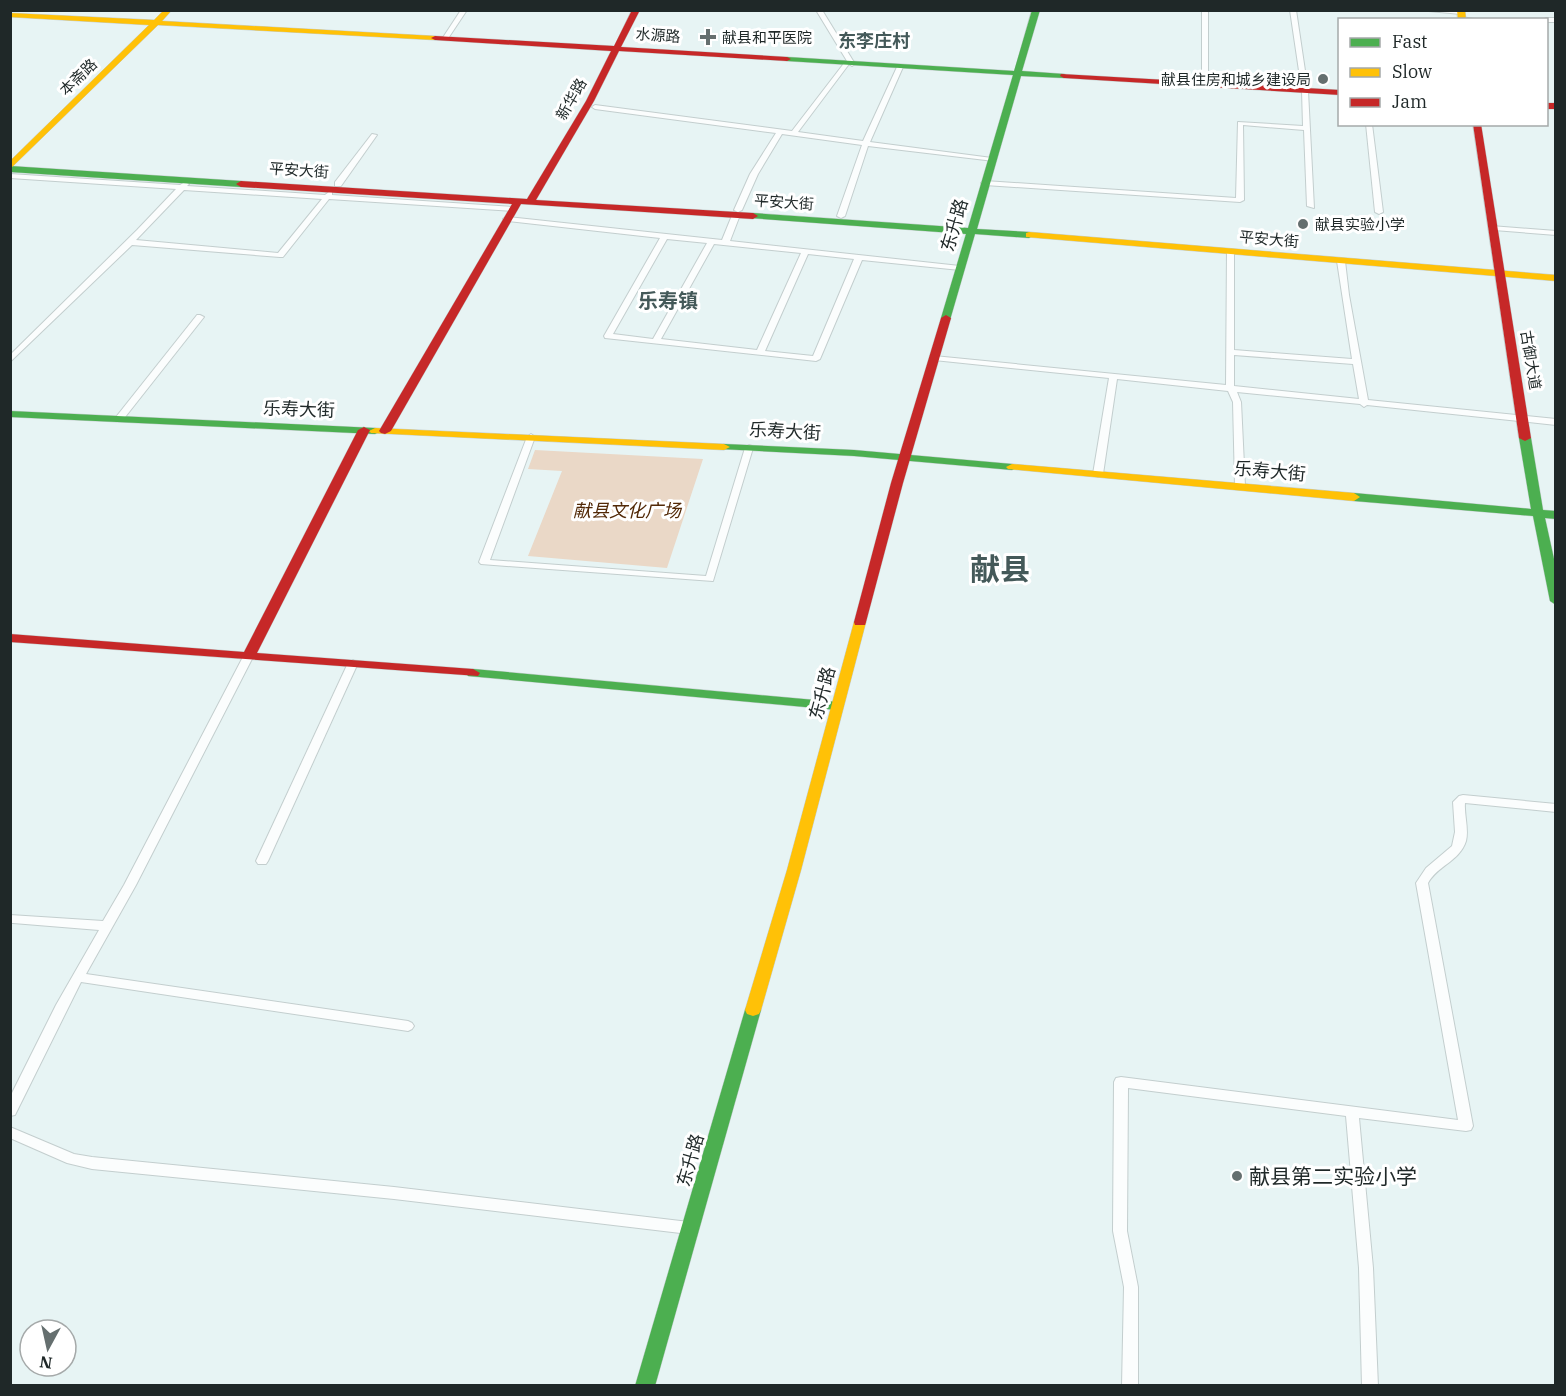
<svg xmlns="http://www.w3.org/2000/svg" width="1566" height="1396" viewBox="0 0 1566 1396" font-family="'IBM Plex Serif','Noto Sans SC',serif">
<rect width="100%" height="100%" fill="#e7f4f4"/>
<polygon fill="#ead8c7" points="535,450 703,459 667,568 528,556 562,471 528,469"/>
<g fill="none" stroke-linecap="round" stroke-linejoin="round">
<defs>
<g id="street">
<polygon points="461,10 467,10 447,40 443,40 442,39"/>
<polygon points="816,10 822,10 855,64 852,66 849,64 798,132 863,141 897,67 900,65 903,67 870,142 992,158 995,160 994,161 868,146 845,216 841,218 837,216 862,145 782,134 758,174 742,210 738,212 734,210 750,174 776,133 595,109 592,107 595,105 792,131 845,62 847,61"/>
<polygon points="1202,10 1208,10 1208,85 1205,87 1202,85"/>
<polygon points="1290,10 1296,10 1308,91 1314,208 1307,206 1304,130 1243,125 1244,200 1240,202 985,185 981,183 985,181 1236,198 1238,122 1303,126 1302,91"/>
<polygon points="1418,10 1462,10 1464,12 1461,14"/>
<polygon points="1462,17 1479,20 1459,20"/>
<polygon points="1546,18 1556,18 1556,22 1546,22 1546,20 1543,20"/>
<polygon points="1366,124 1372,124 1383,212 1379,214 1375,212"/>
<polygon points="372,134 377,135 341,186 335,186 335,182"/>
<path d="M10,174L180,185L185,182L189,184L187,186L325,195L329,192H332V195L513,207L517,209L513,211L329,199L283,257H280L132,245L10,362V355L137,230L176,189L10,178ZM184,190L322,199L278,253L136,240Z"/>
<path d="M733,213L740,215L730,241L960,266L964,268L960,270L862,260L820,359L816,361L605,338L604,336L660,238L507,221L503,219L507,217L722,240ZM667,239L707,243L653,339L613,334ZM714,244L801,253L757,350L661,339ZM808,254L854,259L813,356L765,351Z"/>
<polygon points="1491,226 1556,231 1556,235 1494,230 1490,228"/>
<path d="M1227,250L1234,252V350L1352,359L1337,261L1341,259L1345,261L1349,295L1368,400L1556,419V425L1367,405L1364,407L1360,404L1237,392L1241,402L1245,486L1240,489L1235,486L1233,402L1228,391L1117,379L1103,474L1098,477L1093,474L1109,378L934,360L930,358L934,356L1226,385ZM1234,355L1353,364L1359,399L1234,386Z"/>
<polygon points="197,315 200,315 204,317 122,421 116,421 116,417"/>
<polygon points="531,434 535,437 490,560 706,576 745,448 749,445 752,446 753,448 713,581 481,564 479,562 527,437"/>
<polygon points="249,652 254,655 136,885 86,974 408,1021 412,1023 414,1026 412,1029 408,1031 81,982 15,1115 10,1116 10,1097 56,1005 99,930 13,923 10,923 10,915 103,921 124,885 244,655"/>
<polygon points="353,660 358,663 268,861 266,864 258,864 256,861 348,663"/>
<path d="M1463,795L1556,804V812L1465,803C1464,815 1469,829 1466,841C1460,861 1437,866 1428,883L1473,1126L1471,1130L1466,1131L1359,1118L1373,1268L1378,1386H1362L1359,1268L1346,1116L1128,1088L1127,1231L1138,1287V1386H1122L1124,1287L1113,1231L1114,1082L1116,1078L1121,1077L1458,1120L1416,883L1426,868L1452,846L1455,832L1453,802L1459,796Z"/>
<polygon points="10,1127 74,1154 92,1157 394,1187 689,1222 694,1224 696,1228 694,1232 689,1234 394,1199 92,1169 67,1163 10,1138"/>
</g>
<g id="fast">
<polygon points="1032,10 1040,10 1022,71 1064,74 1068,76 1064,78 1021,76 977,229 1029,232 1034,235 1029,238 975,234 950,320 946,321 941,318 966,234 750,218 750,214 753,213 968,228 1013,75 787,61 783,59 787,57 1014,71"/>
<polygon points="10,166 241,181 246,184 241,187 10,172"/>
<polygon points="10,411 375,428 381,431 375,434 10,417"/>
<polygon points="1525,435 1531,438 1543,510 1556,511 1556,519 1545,518 1556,568 1556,605 1550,601 1533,516 1354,501 1348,497 1354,493 1531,509 1519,438"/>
<polygon points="724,444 854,450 1012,464 1018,467 1012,470 854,456 720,449 718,447"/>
<polygon points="473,669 837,702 844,706 837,710 468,676 466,673"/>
<polygon points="753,1004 759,1006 761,1010 655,1386 635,1386 745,1010 747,1006"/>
</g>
<g id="slow">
<polygon points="164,10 172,10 162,21 435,36 439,38 435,40 158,25 10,169 10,161 149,25 10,17 10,13 154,20"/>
<polygon points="1457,10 1465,10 1466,20 1458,20"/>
<polygon points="1029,232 1556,275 1556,281 1026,237 1026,233"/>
<polygon points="375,428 724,444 730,447 724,450 371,433 369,431"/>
<polygon points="1012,464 1354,493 1360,497 1354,501 1008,469 1006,467"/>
<polygon points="860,618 866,622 801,870 761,1010 759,1014 753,1016 747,1014 745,1010 787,870 854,622"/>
</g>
<g id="jam">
<polygon points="632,10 640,10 621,47 787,57 791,59 787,61 619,51 594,101 536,200 753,213 758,216 753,219 521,204 391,431 385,434 381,433 379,431 512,204 241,187 236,184 241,181 527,199 586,101 611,51 435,40 431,38 435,36 614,46"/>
<polygon points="1061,74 1340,90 1340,95 1064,78 1060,76"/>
<rect x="1546" y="103" width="10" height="6"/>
<polygon points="1473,124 1481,124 1531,438 1525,441 1519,438"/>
<polygon points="946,315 951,318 903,483 866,622 865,625 855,625 854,622 891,483 941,318"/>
<polygon points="364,427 370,430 257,653 473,669 480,673 478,676 10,642 10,634 244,652 358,430"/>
</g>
</defs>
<use href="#street" stroke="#c3cece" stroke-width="2"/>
<use href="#fast" stroke="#c3cece" stroke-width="1"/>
<use href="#slow" stroke="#c3cece" stroke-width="1"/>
<use href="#jam" stroke="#c3cece" stroke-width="1"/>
<use href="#street" fill="#fbfdfd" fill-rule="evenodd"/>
<use href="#fast" fill="#4caf50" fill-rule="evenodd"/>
<use href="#slow" fill="#ffc107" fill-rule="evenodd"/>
<use href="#jam" fill="#c62828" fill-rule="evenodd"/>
</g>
<g fill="#656f6f" stroke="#fff" stroke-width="2">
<path d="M705 28h6v6h6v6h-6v6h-6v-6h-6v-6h6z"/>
<circle cx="1323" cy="79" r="6"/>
<circle cx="1303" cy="224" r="6"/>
<circle cx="1237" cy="1176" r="6"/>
</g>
<g text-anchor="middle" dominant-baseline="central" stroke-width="6" stroke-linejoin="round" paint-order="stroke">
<g font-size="15" fill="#1f2828" stroke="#fff">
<text transform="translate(658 35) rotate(4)">水源路</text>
<text transform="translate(78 77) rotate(-44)">本斋路</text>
<text transform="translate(571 99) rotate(-60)">新华路</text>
<text transform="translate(299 170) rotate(4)">平安大街</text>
<text transform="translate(784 202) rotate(4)">平安大街</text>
<text transform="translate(1269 239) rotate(5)">平安大街</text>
<text transform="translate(1531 360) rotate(81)">古御大道</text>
</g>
<g font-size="15" fill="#1f2828" stroke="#fff" text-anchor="start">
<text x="722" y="37">献县和平医院</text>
<text x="1311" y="79" text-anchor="end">献县住房和城乡建设局</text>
<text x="1315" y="224">献县实验小学</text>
</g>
<g font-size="18" font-weight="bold" fill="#445959" stroke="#fff">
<text x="874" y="40">东李庄村</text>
</g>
<g font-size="18" fill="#1f2828" stroke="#fff">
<text transform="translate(954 225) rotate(-74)">东升路</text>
<text transform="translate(299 409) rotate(2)">乐寿大街</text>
<text transform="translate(785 431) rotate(3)">乐寿大街</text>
<text transform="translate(1270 471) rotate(5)">乐寿大街</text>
<text transform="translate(822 693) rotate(-75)">东升路</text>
<text transform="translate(690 1160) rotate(-74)">东升路</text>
</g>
<g font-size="18" font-style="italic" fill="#522907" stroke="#fff">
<text x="627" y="510">献县文化广场</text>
</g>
<g font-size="20" font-weight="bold" fill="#445959" stroke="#fff">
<text x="668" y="300">乐寿镇</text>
</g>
<g font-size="21" fill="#1f2828" stroke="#fff" text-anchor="start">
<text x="1249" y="1176">献县第二实验小学</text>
</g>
<g font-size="30" font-weight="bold" fill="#445959" stroke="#fff">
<text x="1000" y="568">献县</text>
</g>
</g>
<rect width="1566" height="1396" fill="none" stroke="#1f2828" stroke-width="24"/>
<rect x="1338" y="18" width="210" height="108" fill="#ffffff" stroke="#a5a9a9" stroke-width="1.5"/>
<rect x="1350" y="38" width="30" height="9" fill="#4caf50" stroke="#a5a9a9" stroke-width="1.5"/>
<text x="1392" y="48" font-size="18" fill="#1f2828">Fast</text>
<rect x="1350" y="68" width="30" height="9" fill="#ffc107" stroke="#a5a9a9" stroke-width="1.5"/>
<text x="1392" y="78" font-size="18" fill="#1f2828">Slow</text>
<rect x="1350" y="98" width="30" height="9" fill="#c62828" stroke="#a5a9a9" stroke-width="1.5"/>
<text x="1392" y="108" font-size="18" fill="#1f2828">Jam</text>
<g transform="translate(48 1348) rotate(188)"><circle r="28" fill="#ffffff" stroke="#a5a9a9" stroke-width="1.5"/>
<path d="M0-4.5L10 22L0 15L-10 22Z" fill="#656f6f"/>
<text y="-9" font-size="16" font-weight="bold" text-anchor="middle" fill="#1f2828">N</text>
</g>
</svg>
